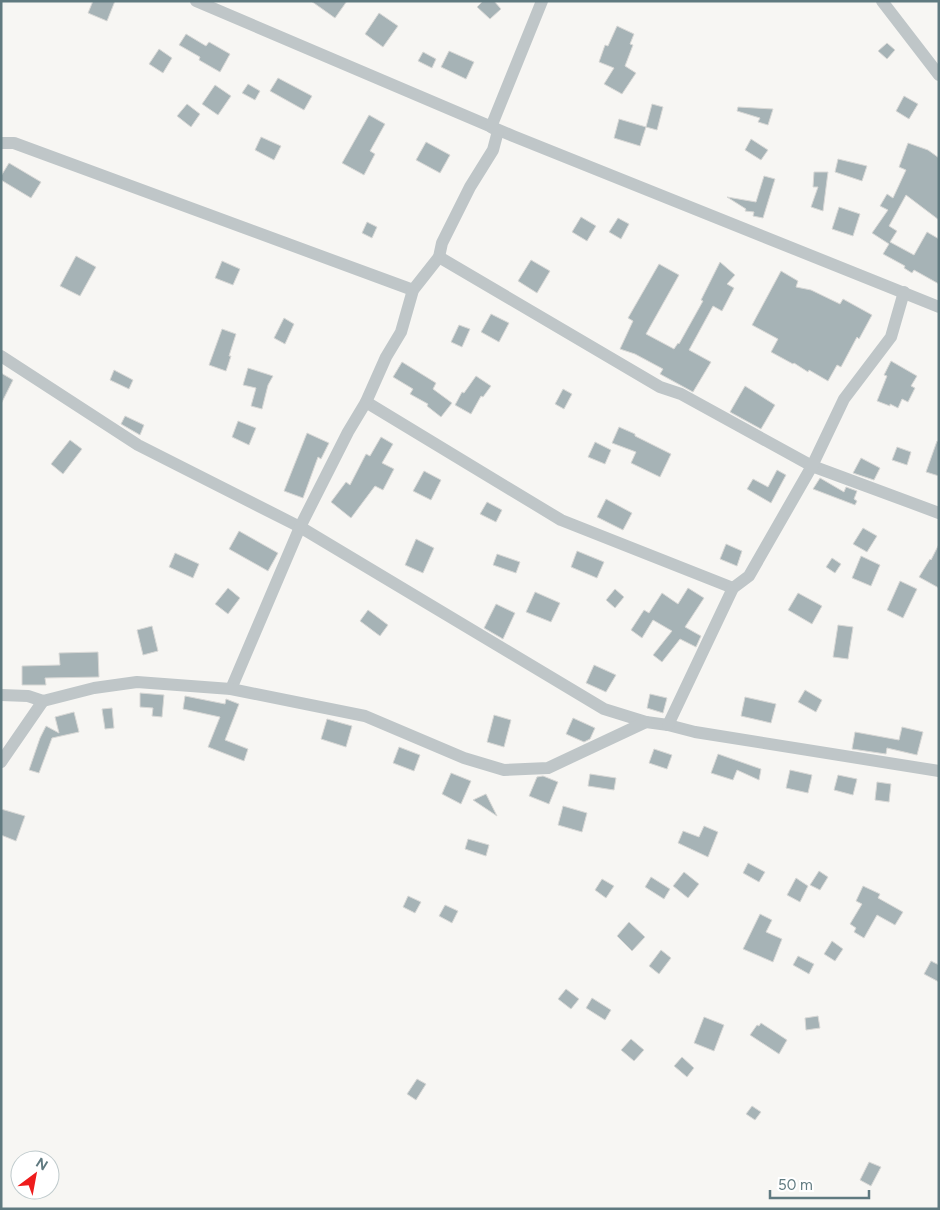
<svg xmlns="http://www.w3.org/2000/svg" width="940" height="1210" viewBox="0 0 940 1210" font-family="Figtree,sans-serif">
<rect width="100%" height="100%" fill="#f7f6f3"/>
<g fill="#a6b3b6" stroke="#d8d8d6">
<polygon points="93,1 115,1 107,21 88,13"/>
<polygon points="311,1 347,1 335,18"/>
<polygon points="483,1 494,1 501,9 490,19 477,7"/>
<polygon points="379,13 398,26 383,47 365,34"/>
<polygon points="617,26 634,34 630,44 633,45 625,66 636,73 622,94 604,84 614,68 599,62 605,45 608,46"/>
<polygon points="186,34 206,46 209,42 230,54 220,72 199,60 200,57 179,45"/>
<polygon points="887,43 895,50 887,59 878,51"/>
<polygon points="159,49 172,58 163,73 149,64"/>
<polygon points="449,51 474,62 466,79 441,67"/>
<polygon points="423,52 436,59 432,68 418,61"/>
<polygon points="278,78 312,96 304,110 270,91"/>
<polygon points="248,84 260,91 255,100 242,93"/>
<polygon points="215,85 231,96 218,115 202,104"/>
<polygon points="904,96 918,104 909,119 896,111"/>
<polygon points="187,104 200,114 191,127 177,116"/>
<polygon points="652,104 663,107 657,130 646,127"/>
<polygon points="738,107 773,109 768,125 758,122 760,118 737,111"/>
<polygon points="369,115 385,124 370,151 375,154 364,175 342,163"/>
<polygon points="619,119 646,127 640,146 614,138"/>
<polygon points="261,137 281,146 274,160 255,150"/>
<polygon points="751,139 768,150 761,160 745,150"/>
<polygon points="426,142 450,155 440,173 416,160"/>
<polygon points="908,143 928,150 939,158 939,220 906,195 889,226 897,231 890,242 914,255 927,232 939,239 939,284 914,270 912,273 904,268 905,266 883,254 889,244 872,233 888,210 880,206 887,194 893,198 906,170 899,167"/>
<polygon points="838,159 867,166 862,181 835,172"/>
<polygon points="9,163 41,182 31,198 1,180 1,176"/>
<polygon points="814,172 828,172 823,211 811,207 818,187 813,187"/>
<polygon points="764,176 775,179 763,218 753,216 754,212 745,211 746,209 727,197 756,202"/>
<polygon points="839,207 860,214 853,236 832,229"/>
<polygon points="581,217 596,226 587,241 572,232"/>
<polygon points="618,218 629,224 621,239 609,232"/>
<polygon points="367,222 377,227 372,238 362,233"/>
<polygon points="76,256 96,267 80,296 60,286"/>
<polygon points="531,260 550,271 537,293 518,281"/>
<polygon points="222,261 240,269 233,285 215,278"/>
<polygon points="720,262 735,275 727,284 734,288 722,311 713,306 689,350 711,362 693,392 660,374 663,369 635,354 620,349 633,321 628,318 659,264 679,275 646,334 674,349 678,343 679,344 703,301 701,300"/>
<polygon points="781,271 798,281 796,287 811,290 840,304 843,299 872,315 859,339 857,337 841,367 837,365 828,381 809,370 808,372 794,363 793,364 771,352 778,339 752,325"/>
<polygon points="491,314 509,323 499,342 481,332"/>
<polygon points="284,318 294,324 285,344 274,338"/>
<polygon points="459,325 470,329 462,347 451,342"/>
<polygon points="222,329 236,334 229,356 231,356 226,371 209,365"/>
<polygon points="891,361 917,376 911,386 915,388 908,402 902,399 898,408 890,404 890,406 877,401 887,376 884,375"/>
<polygon points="402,362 436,383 433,389 452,403 441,417 427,406 428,404 410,394 413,389 393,377"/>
<polygon points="248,368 273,376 268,385 262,409 251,406 256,388 243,385"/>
<polygon points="114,370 133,380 129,389 110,380"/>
<polygon points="1,373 13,380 1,404"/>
<polygon points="476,376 491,386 483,397 481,396 471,414 455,405 462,392 464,393"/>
<polygon points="745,386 775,405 761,429 730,412"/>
<polygon points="563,389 572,394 564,409 555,404"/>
<polygon points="125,416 144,425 140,435 121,424"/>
<polygon points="238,421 256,428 249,445 232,437"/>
<polygon points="619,427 635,434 635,436 671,454 660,477 631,463 636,452 612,443"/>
<polygon points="307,433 329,443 321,459 318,457 303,498 284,491"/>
<polygon points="381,437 393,444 382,463 394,469 383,490 375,486 351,518 331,502 346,482 350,485 366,454 370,456"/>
<polygon points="70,440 82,449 63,474 51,464"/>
<polygon points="937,441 939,442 939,476 926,472"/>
<polygon points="595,442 611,450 605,464 588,457"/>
<polygon points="897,447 911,452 907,465 892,460"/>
<polygon points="861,458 880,468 874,480 853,473"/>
<polygon points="777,470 786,475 771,503 747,489 753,479 768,487"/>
<polygon points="424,471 441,480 431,500 413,491"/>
<polygon points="820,478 844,492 846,487 857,491 854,499 857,501 855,505 813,489"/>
<polygon points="606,499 632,513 623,530 597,517"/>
<polygon points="487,502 502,510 496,522 480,514"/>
<polygon points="863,528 877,536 867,552 853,544"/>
<polygon points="239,531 278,553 268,571 229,549"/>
<polygon points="416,539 434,548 423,573 405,565"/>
<polygon points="726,544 742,551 737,566 720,559"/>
<polygon points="939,544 939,588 919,577 930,559 931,560"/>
<polygon points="577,551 604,562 597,578 571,567"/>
<polygon points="175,553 199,564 193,578 169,567"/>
<polygon points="497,554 520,562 516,573 493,565"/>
<polygon points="861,556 880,565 871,586 852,578"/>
<polygon points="832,558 841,564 835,573 826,567"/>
<polygon points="900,581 917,589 903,618 887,610"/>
<polygon points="228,588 240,598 228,614 215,604"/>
<polygon points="688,588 704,598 685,627 701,636 696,647 680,639 662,662 653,655 672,631 653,620 642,638 631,630 644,610 649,613 662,593 678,604"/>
<polygon points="615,589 624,597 615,608 606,600"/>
<polygon points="535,592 560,603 551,622 526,612"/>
<polygon points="798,593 822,606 812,624 788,610"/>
<polygon points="496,604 515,613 503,639 484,628"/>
<polygon points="368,610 388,625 380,636 360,621"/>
<polygon points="838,625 853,627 848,659 833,657"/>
<polygon points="152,626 158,651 143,655 137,630"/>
<polygon points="98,652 99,677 45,678 46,685 22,685 22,666 60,665 59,653"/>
<polygon points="594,665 616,675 606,692 586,683"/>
<polygon points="805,690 822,700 816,712 798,702"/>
<polygon points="140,693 164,695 162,717 152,716 153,708 140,707"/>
<polygon points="650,694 667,698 663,713 647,708"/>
<polygon points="185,696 225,704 226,699 239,704 225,740 248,749 244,761 208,747 220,717 183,709"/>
<polygon points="745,697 776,704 771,723 741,716"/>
<polygon points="112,708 114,728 105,729 102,709"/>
<polygon points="74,712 79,732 52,738 39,773 29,770 40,738 46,726 59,733 55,717"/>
<polygon points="494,715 511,720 504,747 487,742"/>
<polygon points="573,718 595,728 590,739 584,742 566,734"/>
<polygon points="327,719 352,726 346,747 321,739"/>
<polygon points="902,727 923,732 917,755 887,748 886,754 852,749 855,732 899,740"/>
<polygon points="399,747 420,755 414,771 393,763"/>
<polygon points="654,749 672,755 667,769 649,763"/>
<polygon points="718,754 761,769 759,780 737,770 733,780 711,773"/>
<polygon points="790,770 812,775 808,793 786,788"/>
<polygon points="451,773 471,781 461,804 442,794"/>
<polygon points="590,774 616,778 614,790 588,786"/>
<polygon points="838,775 857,779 853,795 834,790"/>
<polygon points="543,776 558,782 549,804 529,796 537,777"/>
<polygon points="877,782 891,784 889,802 875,800"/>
<polygon points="486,794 497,816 473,800"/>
<polygon points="563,806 587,813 582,832 558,825"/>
<polygon points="1,809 25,816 16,841 1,835"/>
<polygon points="704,826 718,832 708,857 678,843 683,831 699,837"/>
<polygon points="468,839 489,845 486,856 465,849"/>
<polygon points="748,863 765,872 759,882 743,873"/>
<polygon points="819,871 828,877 820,890 810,885"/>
<polygon points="684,872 699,884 688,898 673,886"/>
<polygon points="651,877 670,889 664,899 645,887"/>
<polygon points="796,878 808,886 800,902 787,895"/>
<polygon points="602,879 614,886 606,898 595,890"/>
<polygon points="863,886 880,894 878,898 903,912 895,925 877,915 864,938 854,932 856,928 850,924 862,904 856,901"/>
<polygon points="408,896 421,902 415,913 403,907"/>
<polygon points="445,905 458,911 452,923 439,916"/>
<polygon points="760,914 772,920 766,932 782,939 773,962 743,949"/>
<polygon points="629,922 645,937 632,951 617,936"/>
<polygon points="832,941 843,949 835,961 824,954"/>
<polygon points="661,950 671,958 659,974 649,966"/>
<polygon points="798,956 814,964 809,974 793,965"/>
<polygon points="931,961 939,965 939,982 924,974"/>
<polygon points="566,989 579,999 571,1009 558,999"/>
<polygon points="592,998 611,1010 605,1020 586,1008"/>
<polygon points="818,1016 820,1028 806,1030 805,1018"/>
<polygon points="704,1017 724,1025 714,1051 694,1043"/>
<polygon points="761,1023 787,1040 779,1054 750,1035 757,1025 759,1026"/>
<polygon points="631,1039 644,1050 634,1061 621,1050"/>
<polygon points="682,1057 694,1068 687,1077 674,1066"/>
<polygon points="417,1079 426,1084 416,1100 407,1094"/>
<polygon points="752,1106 761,1112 755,1120 746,1114"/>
<polygon points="869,1162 881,1167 871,1186 860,1180"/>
</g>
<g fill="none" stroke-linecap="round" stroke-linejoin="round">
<g stroke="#bfc6c8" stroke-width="12">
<polyline points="196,1 513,136 939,307"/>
<polyline points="882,1 939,75"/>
<polyline points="1,143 14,143 413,290"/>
<polyline points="439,257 660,387 681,394 812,466 939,513"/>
<polyline points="1,356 138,445 300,527 604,709 646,722 668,725 695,732 939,771"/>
<polyline points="366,402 561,520 733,588"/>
<polyline points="231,689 300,527 348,432 366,402 386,357 401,332 413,290 439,257 442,243 470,187 493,150 498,131 491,127 542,1"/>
<polyline points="1,695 28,696 43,701 94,688 137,682 231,689 365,716 464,758 504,770 548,768 646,722"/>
<polyline points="668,725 733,588 749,576 812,466 844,399 891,337 904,292"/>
<polyline points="1,762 43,701"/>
</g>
</g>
<rect width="940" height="1210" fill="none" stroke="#607a80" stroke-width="5"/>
<g transform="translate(35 1175) rotate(32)"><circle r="24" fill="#ffffff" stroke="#bfcacc"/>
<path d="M0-4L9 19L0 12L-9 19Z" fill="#ee1c1c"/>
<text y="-8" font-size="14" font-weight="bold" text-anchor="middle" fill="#607a80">N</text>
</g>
<path d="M770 1190v8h99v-8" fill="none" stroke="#607a80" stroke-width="2.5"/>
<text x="778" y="1190" font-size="15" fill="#607a80" stroke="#ffffff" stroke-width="4" paint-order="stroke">50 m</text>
</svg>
